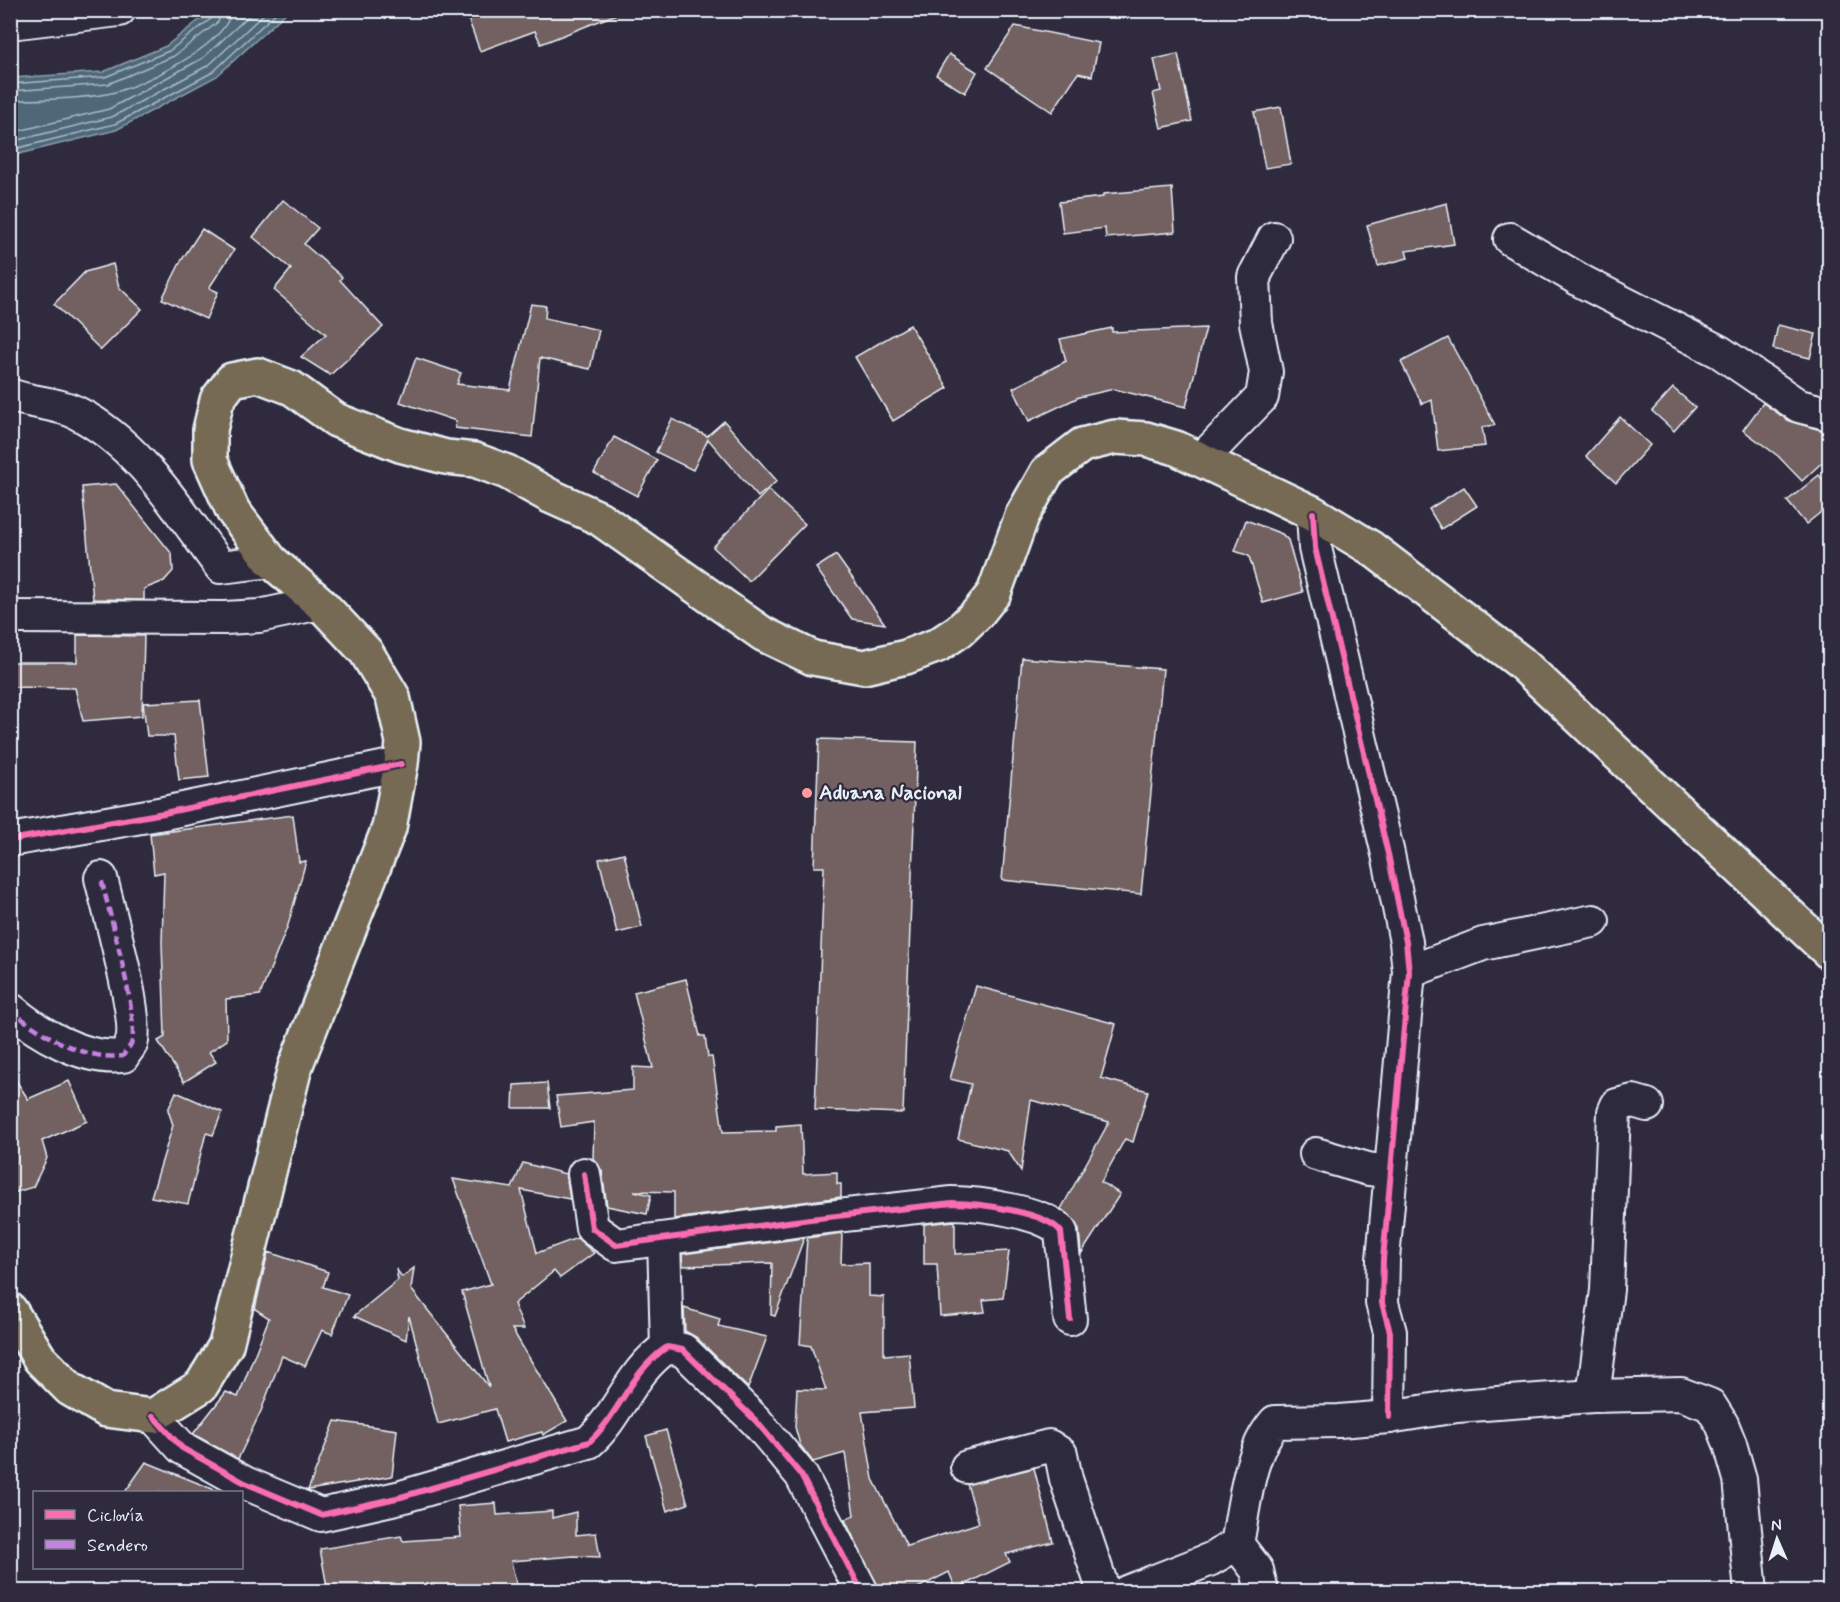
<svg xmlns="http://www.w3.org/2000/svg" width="1840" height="1602" viewBox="0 0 1840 1602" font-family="Mynerve,sans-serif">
<rect width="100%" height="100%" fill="#2f2a3d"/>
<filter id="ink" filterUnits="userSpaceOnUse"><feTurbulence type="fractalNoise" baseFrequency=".0167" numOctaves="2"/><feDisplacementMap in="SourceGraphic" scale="12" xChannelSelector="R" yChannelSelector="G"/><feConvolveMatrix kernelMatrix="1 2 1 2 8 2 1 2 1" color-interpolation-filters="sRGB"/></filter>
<g filter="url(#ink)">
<polygon fill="#4f6879" stroke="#8c9fac" stroke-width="1.5" points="212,10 288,11 217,76 116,130 11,156 11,78 103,72 166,46"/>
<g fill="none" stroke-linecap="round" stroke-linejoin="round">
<g stroke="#abbac5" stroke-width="1.5">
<polyline points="10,84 105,77 169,51 212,18 215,10"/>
<polyline points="10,91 108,84 174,56 218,22 222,10"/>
<path d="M10,100C42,100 76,99 107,94C137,89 230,44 231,10"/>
<polyline points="10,133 109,109 203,58 255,10"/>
<polyline points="10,142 112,117 209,65 268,10"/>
<polyline points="10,150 115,124 213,72 279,10"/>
</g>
</g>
<g fill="#736160" stroke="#e8f1f8" stroke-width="1.5">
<polygon points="465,10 622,10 622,12 541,44 535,31 480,51"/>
<polygon points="1015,26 1099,43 1092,76 1078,73 1052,112 987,68"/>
<polygon points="949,54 977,72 965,93 936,75"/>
<polygon points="1178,54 1192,121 1161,128 1153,93 1161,91 1154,59"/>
<polygon points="1281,107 1291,164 1265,168 1254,112"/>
<polygon points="1172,188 1175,232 1106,238 1105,228 1063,233 1059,202 1103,197 1103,194"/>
<polygon points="283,200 318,228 304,244 342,277 340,280 383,327 330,375 301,357 326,334 274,290 291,269 253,237"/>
<polygon points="1447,203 1454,244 1406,251 1408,258 1378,266 1367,225"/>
<polygon points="202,229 234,250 209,288 218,292 206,319 162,299 181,261"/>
<polygon points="113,264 119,287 142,309 101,350 54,304 85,272"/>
<polygon points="531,304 546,306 545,318 599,330 590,369 540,358 532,437 455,428 456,421 400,402 416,358 461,373 457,384 510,390"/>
<polygon points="910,325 948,388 893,421 855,357"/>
<polygon points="1778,325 1816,334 1810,358 1773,349"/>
<polygon points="1112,328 1112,332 1206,328 1186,407 1114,389 1079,397 1029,421 1013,388 1066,361 1060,339"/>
<polygon points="1448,338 1495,425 1482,427 1485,446 1438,451 1432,400 1422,404 1401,362"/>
<polygon points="1673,388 1695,407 1674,431 1652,411"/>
<polygon points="1763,403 1789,421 1821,430 1830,439 1830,455 1802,481 1778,456 1743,430"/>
<polygon points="1620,417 1650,445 1616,483 1586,456"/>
<polygon points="672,419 707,436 724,421 777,481 758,497 708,439 693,470 656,452"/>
<polygon points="614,437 657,460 637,496 594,473"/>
<polygon points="1819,475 1830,489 1830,505 1806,524 1787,501"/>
<polygon points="116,484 172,554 173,571 164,581 144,589 144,600 93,599 82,487"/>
<polygon points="1464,487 1477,506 1441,529 1429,509"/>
<polygon points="768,490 805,524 749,581 713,547"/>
<polygon points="1246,520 1282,534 1288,540 1303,592 1263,603 1249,556 1235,551"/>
<polygon points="836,555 885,624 852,619 816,568"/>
<polygon points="77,635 144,636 142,716 83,721 75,688 10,687 10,662 77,662"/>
<polygon points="1022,658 1163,669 1141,894 1002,880"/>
<polygon points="200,700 209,777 179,780 174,736 147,736 143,703"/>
<polygon points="819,739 917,742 903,1113 815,1110 824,867 814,867"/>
<polygon points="293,815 299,862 306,861 288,925 260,995 226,999 227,1040 209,1052 216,1062 184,1082 158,1041 165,1037 162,943 164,872 154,874 150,834"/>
<polygon points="624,853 642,927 617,933 599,859"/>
<polygon points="686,979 700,1036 705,1036 708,1057 712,1057 723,1132 776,1131 776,1126 801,1124 803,1174 837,1172 837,1184 841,1184 841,1197 674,1219 674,1192 634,1191 651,1195 647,1214 607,1206 602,1171 593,1159 594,1122 561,1127 556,1096 633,1090 633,1067 653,1068 634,992"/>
<polygon points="976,986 1116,1024 1101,1078 1148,1091 1133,1142 1125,1139 1101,1182 1120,1194 1081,1254 1079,1229 1073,1219 1061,1209 1109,1122 1031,1100 1021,1171 1008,1151 958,1139 971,1084 950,1079"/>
<polygon points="10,1071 28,1099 69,1081 87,1121 42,1141 47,1158 33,1187 10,1194"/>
<polygon points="547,1083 550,1108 513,1108 514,1085"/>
<polygon points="176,1092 222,1112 213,1135 206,1133 188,1204 151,1197 173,1125 168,1110"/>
<polygon points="523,1163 566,1174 570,1199 521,1190 537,1253 577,1238 594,1253 560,1278 554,1271 514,1304 524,1329 512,1329 567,1421 543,1435 542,1432 505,1442 495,1409 438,1424 409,1316 406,1340 354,1316 398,1280 396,1269 402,1277 414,1268 411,1289 489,1387 462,1292 491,1284 453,1179 512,1188"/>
<polygon points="955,1221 955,1254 1009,1251 1003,1298 983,1300 985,1312 940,1316 937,1264 924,1264 924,1224"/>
<polygon points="842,1233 841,1264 869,1263 869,1296 884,1297 884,1355 909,1353 914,1408 862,1412 873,1479 907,1546 979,1523 967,1484 1034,1468 1053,1542 1006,1554 1010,1562 956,1589 949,1572 910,1592 880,1592 845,1520 854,1515 845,1453 813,1462 800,1445 795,1427 797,1389 826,1390 811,1346 800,1344 807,1238"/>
<polygon points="804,1238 775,1316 771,1315 772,1263 683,1266 682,1254"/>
<polygon points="268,1252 328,1272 323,1287 348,1295 332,1334 322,1330 305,1366 282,1356 261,1411 238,1459 193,1434 226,1392 238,1397 269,1318 255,1309"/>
<polygon points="684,1308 720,1319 718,1326 767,1337 748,1388 696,1337 685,1331"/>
<polygon points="335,1421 397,1430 392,1476 308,1490"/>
<polygon points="666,1430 688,1504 667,1511 646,1436"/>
<polygon points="146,1462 220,1492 125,1492"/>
<polygon points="496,1503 497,1515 552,1511 552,1518 576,1512 576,1535 596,1533 600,1557 574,1556 511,1561 518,1592 328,1592 320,1549 401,1536 403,1541 461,1537 458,1506"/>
</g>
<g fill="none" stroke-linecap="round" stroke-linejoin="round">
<defs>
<g id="minor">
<polyline points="10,23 119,10"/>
<polyline points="1510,239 1583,282 1720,352 1799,406 1830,414"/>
<path d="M10,395C31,403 58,403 77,413C140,445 180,513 221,567L271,561"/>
<polyline points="1201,460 1262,397 1266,372 1256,323 1254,277 1274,238"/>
<polyline points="1313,513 1315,548 1388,854 1406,942 1409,972 1383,1259 1382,1303 1390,1332 1389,1417"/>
<polyline points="10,617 225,618 259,616 320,603"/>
<polyline points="10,840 164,813 401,764"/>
<polyline points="1409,972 1483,944 1593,921"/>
<path d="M10,1009C38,1033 84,1061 123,1056C125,1052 129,1048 131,1044C141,1021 108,909 101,878"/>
<polyline points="1316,1154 1368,1169 1391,1172"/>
<path d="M584,1174L592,1228L616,1245L810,1219L952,1203C976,1203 1048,1212 1061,1232L1070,1319"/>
<polyline points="664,1239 667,1347"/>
<polyline points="1593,1396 1607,1290 1614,1112 1617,1105 1633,1101 1647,1105"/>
<path d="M153,1416L182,1448L245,1483L321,1515L401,1497L589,1442C620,1414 630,1372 667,1347L683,1350L756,1421L801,1475L862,1592"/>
<polyline points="967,1467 1049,1446 1061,1454 1066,1479 1104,1592"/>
<polyline points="1237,1544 1257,1570 1262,1592"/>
<path d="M1127,1592L1211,1559L1237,1544C1245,1504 1248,1453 1275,1422L1339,1421L1389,1417L1457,1406L1593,1396L1681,1394L1710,1405L1722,1424L1730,1444L1740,1479L1751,1592"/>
</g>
<polyline id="major" points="10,1310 40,1359 70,1389 106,1410 153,1416 201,1386 226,1345 295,1067 389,828 401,764 403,742 393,697 366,652 320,603 271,561 233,511 210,460 210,430 217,400 232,380 258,375 292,388 336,420 400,445 446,457 475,460 507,472 550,496 599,518 763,634 813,658 864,667 906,657 938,645 959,631 978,613 994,593 1022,516 1047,472 1082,445 1115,437 1146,439 1176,448 1313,513 1371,548 1520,662 1830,953"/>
</defs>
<use href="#minor" stroke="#e8f1f8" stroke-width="36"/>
<use href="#major" stroke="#e8f1f8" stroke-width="38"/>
<use href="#minor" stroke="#2f2a3d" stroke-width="32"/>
<use href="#major" stroke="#766a54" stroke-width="33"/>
<path stroke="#c483df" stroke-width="4.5" stroke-dasharray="9 4.5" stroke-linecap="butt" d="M10,1009C38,1033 84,1061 123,1056C125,1052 129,1048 131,1044C141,1021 108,909 101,878"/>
<defs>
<g id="cycleway">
<polyline points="1313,513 1315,548 1388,854 1406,942 1409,972 1383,1259 1382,1303 1390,1332 1389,1417"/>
<polyline points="10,840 164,813 401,764"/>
<path d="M584,1174L592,1228L616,1245L810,1219L952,1203C976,1203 1048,1212 1061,1232L1070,1319"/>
<path d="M153,1416L182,1448L245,1483L321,1515L401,1497L589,1442C620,1414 630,1372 667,1347L683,1350L756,1421L801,1475L862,1592"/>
</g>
</defs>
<use href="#cycleway" stroke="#2f2a3d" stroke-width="10"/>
<use href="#cycleway" stroke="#f96db3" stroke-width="6"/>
</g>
</g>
<circle fill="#ff9aa2" stroke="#2f2a3d" stroke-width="2" cx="807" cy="793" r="6"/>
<g text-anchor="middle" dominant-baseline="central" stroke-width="4.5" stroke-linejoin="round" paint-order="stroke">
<g font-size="21" font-weight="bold" fill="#e8f1f8" stroke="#2f2a3d" text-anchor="start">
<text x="819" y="793">Aduana Nacional</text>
</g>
</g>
<rect width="1840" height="1602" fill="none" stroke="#2f2a3d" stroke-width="36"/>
<rect x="18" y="18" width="1804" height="1566" fill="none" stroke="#e8f1f8" stroke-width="2" filter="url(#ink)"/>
<rect x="33" y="1491" width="210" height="78" fill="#2f2a3d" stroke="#797a88" stroke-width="1.5"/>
<rect x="45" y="1510" width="30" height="9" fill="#f96db3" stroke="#797a88" stroke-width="1.5"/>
<text x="87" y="1521" font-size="18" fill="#e8f1f8">Ciclovía</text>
<rect x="45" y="1540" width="30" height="9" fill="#c483df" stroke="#797a88" stroke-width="1.5"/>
<text x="87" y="1551" font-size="18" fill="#e8f1f8">Sendero</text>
<g transform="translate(1777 1539) rotate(357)" stroke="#2f2a3d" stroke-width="4.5" paint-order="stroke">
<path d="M0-4.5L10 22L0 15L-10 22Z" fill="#e8f1f8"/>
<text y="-9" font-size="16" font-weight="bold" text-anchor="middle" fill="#e8f1f8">N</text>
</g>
</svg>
